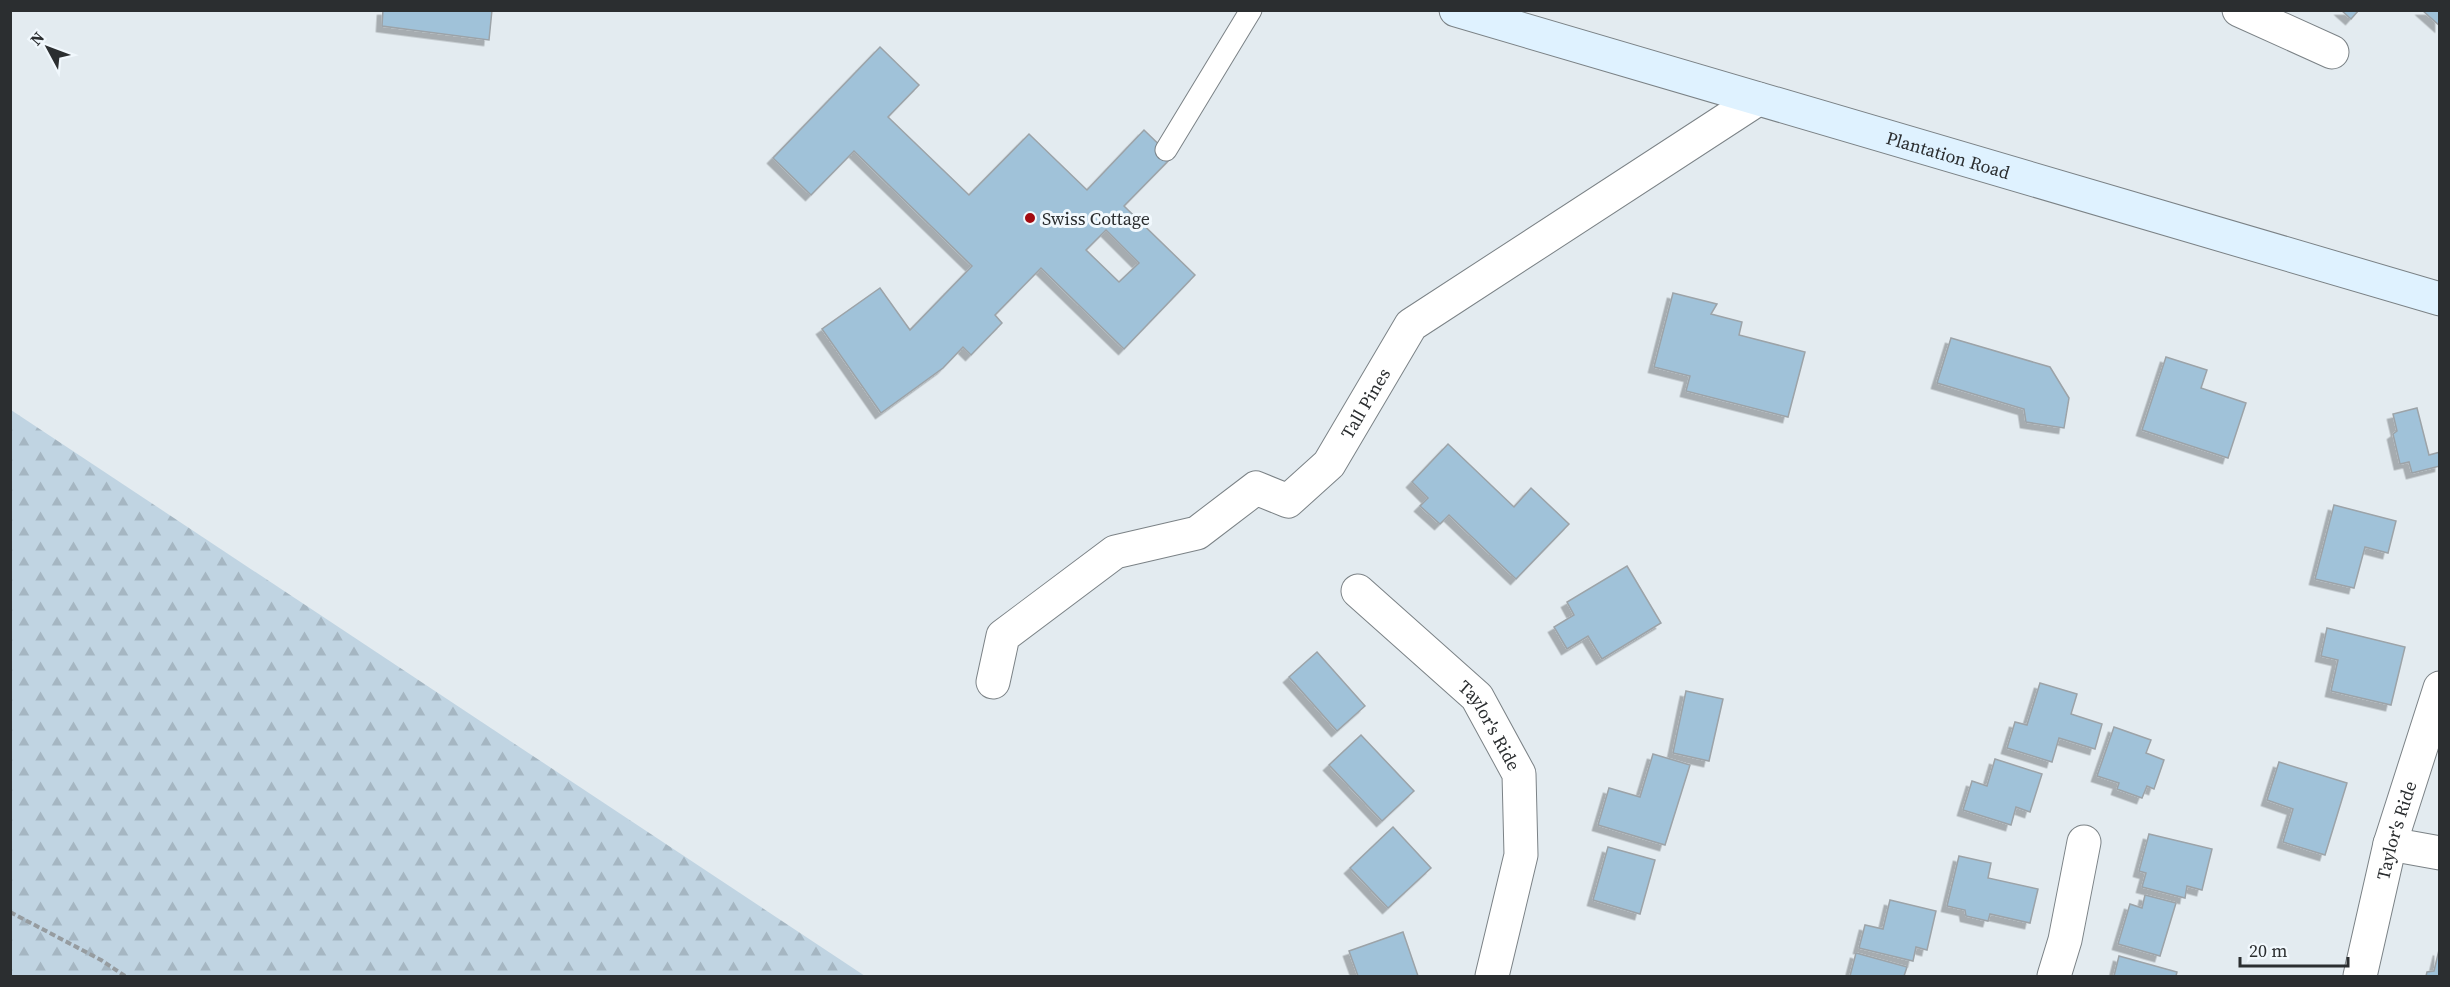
<svg xmlns="http://www.w3.org/2000/svg" width="2450" height="987" viewBox="0 0 2450 987" font-family="'Source Serif 4',serif">
<defs>
<pattern id="forest-firs" width="22" height="20" patternUnits="userSpaceOnUse" patternTransform="scale(1.5)"><rect width="22" height="20" fill="#c0d4e2"/><path d="M5 1l3.5 6h-7zM16 11l3.5 6h-7z" fill="#a5b6c2"/></pattern>
<filter id="shadow"><feDropShadow dx="-5.5" dy="5.5" stdDeviation="0" flood-color="#0004"/></filter>
</defs>
<rect width="100%" height="100%" fill="#e3ebf0"/>
<polygon fill="url(#forest-firs)" points="11,410 865,976 11,976"/>
<g fill="#a0c2d9" stroke="#9ca3a8" stroke-width="1.5" fill-rule="evenodd" filter="url(#shadow)">
<polygon points="383,10 492,10 489,40 382,26"/>
<polygon points="2341,10 2359,10 2351,19"/>
<polygon points="2422,10 2440,10 2440,26"/>
<path d="M880,47L919,85L888,117L969,195L1029,134L1087,190L1144,130L1172,157L1124,206L1195,275L1124,349L1041,268L995,315L1002,323L971,355L963,347L943,368L881,413L822,329L880,288L910,330L972,266L854,151L811,195L773,158ZM1106,230L1139,263L1119,282L1086,250Z"/>
<polygon points="1673,293 1717,304 1711,314 1742,322 1739,335 1805,352 1788,417 1686,391 1690,376 1654,367"/>
<polygon points="1951,338 2050,367 2069,398 2064,428 2026,422 2024,409 1937,383"/>
<polygon points="2166,357 2207,370 2201,388 2246,403 2228,458 2142,430"/>
<polygon points="2417,408 2429,455 2440,452 2440,466 2412,473 2409,462 2400,464 2393,434 2397,431 2393,414"/>
<polygon points="1448,444 1514,507 1531,488 1569,524 1516,579 1449,515 1440,524 1420,506 1428,498 1412,482"/>
<polygon points="2334,505 2396,521 2388,553 2365,547 2354,588 2315,579"/>
<polygon points="1627,566 1661,623 1602,659 1588,636 1567,649 1554,627 1574,615 1567,602"/>
<polygon points="2327,628 2405,647 2391,705 2331,691 2338,660 2321,656"/>
<polygon points="1317,652 1365,706 1337,731 1289,677"/>
<polygon points="2040,683 2077,694 2071,714 2102,724 2095,749 2059,738 2052,762 2007,748 2015,722 2027,725"/>
<polygon points="1686,691 1723,699 1709,761 1673,753"/>
<polygon points="2114,727 2151,740 2146,753 2164,760 2154,789 2147,786 2142,798 2117,789 2119,783 2097,776"/>
<polygon points="1361,735 1414,791 1382,821 1329,765"/>
<polygon points="1653,754 1690,765 1665,845 1598,825 1609,788 1640,797"/>
<polygon points="1995,759 2042,774 2030,812 2016,807 2011,825 1963,810 1972,781 1987,786"/>
<polygon points="2279,762 2347,783 2325,855 2283,842 2293,809 2267,800"/>
<polygon points="1393,827 1431,868 1388,908 1350,868"/>
<polygon points="2149,834 2212,849 2202,890 2187,886 2185,898 2142,887 2146,873 2139,871"/>
<polygon points="1608,847 1655,860 1640,914 1593,900"/>
<polygon points="1959,856 1991,863 1988,878 2038,889 2030,923 1990,914 1988,921 1966,916 1965,910 1947,906"/>
<polygon points="2145,895 2176,903 2160,956 2118,944 2130,904 2142,908"/>
<polygon points="1890,900 1936,911 1927,950 1916,947 1913,961 1859,948 1865,925 1883,929"/>
<polygon points="1403,932 1418,976 1358,976 1349,951"/>
<polygon points="2439,950 2440,976 2426,976 2427,972 2434,971"/>
<polygon points="1856,953 1907,967 1904,976 1850,976"/>
<polygon points="2119,956 2177,972 2176,976 2114,976"/>
</g>
<g fill="none" stroke-linecap="round" stroke-linejoin="round">
<defs>
<polyline id="lane" points="1166,150 1251,10"/>
<g id="street">
<polyline points="2239,10 2332,52"/>
<path id="s1" d="M1358,591L1477,697L1519,774L1521,855L1492,976"/>
<path id="s2" d="M993,682L1003,636L1115,552L1197,533L1256,488L1288,501L1329,464L1411,325L1758,99"/>
<polyline points="2390,844 2440,853"/>
<polyline points="2054,976 2065,940 2084,842"/>
<path id="s3" d="M2360,976L2390,844L2440,688"/>
</g>
<g id="secondary">
<path id="s4" d="M1456,10L2440,299"/>
</g>
</defs>
<use href="#lane" stroke="#7b8286" stroke-width="23"/>
<use href="#street" stroke="#7b8286" stroke-width="35"/>
<use href="#secondary" stroke="#7b8286" stroke-width="35"/>
<polyline stroke="#969ca0" stroke-width="4" stroke-dasharray="6 3" stroke-linecap="butt" points="10,912 101,960 125,976"/>
<use href="#lane" stroke="#fff" stroke-width="21"/>
<use href="#street" stroke="#fff" stroke-width="33"/>
<use href="#secondary" stroke="#dff2ff" stroke-width="33"/>
</g>
<circle fill="#a30a10" stroke="#f1f8fd" stroke-width="2" cx="1030" cy="218" r="6"/>
<g text-anchor="middle" dominant-baseline="central" stroke-width="6" stroke-linejoin="round" paint-order="stroke">
<g font-size="18" fill="#2b2e30" stroke="#f1f8fd">
<text stroke="none"><textPath href="#s4" startOffset="513">Plantation Road</textPath></text>
<text stroke="none"><textPath href="#s2" startOffset="506">Tall Pines</textPath></text>
<text stroke="none"><textPath href="#s1" startOffset="190">Taylor's Ride</textPath></text>
<text stroke="none"><textPath href="#s3" startOffset="150">Taylor's Ride</textPath></text>
</g>
<g font-size="18" fill="#2b2e30" stroke="#f1f8fd" text-anchor="start">
<text x="1042" y="218">Swiss Cottage</text>
</g>
</g>
<rect width="2450" height="987" fill="none" stroke="#2b2e30" stroke-width="24"/>
<g transform="translate(48 48) rotate(311)" stroke="#f1f8fd" stroke-width="4.5" paint-order="stroke">
<path d="M0-4.5L10 22L0 15L-10 22Z" fill="#2b2e30"/>
<text y="-9" font-size="16" font-weight="bold" text-anchor="middle" fill="#2b2e30">N</text>
</g>
<path d="M2240 957v9h108v-9" fill="none" stroke="#2b2e30" stroke-width="3"/>
<text x="2249" y="957" font-size="18" fill="#2b2e30" stroke="#f1f8fd" stroke-width="4.5" paint-order="stroke">20 m</text>
</svg>
